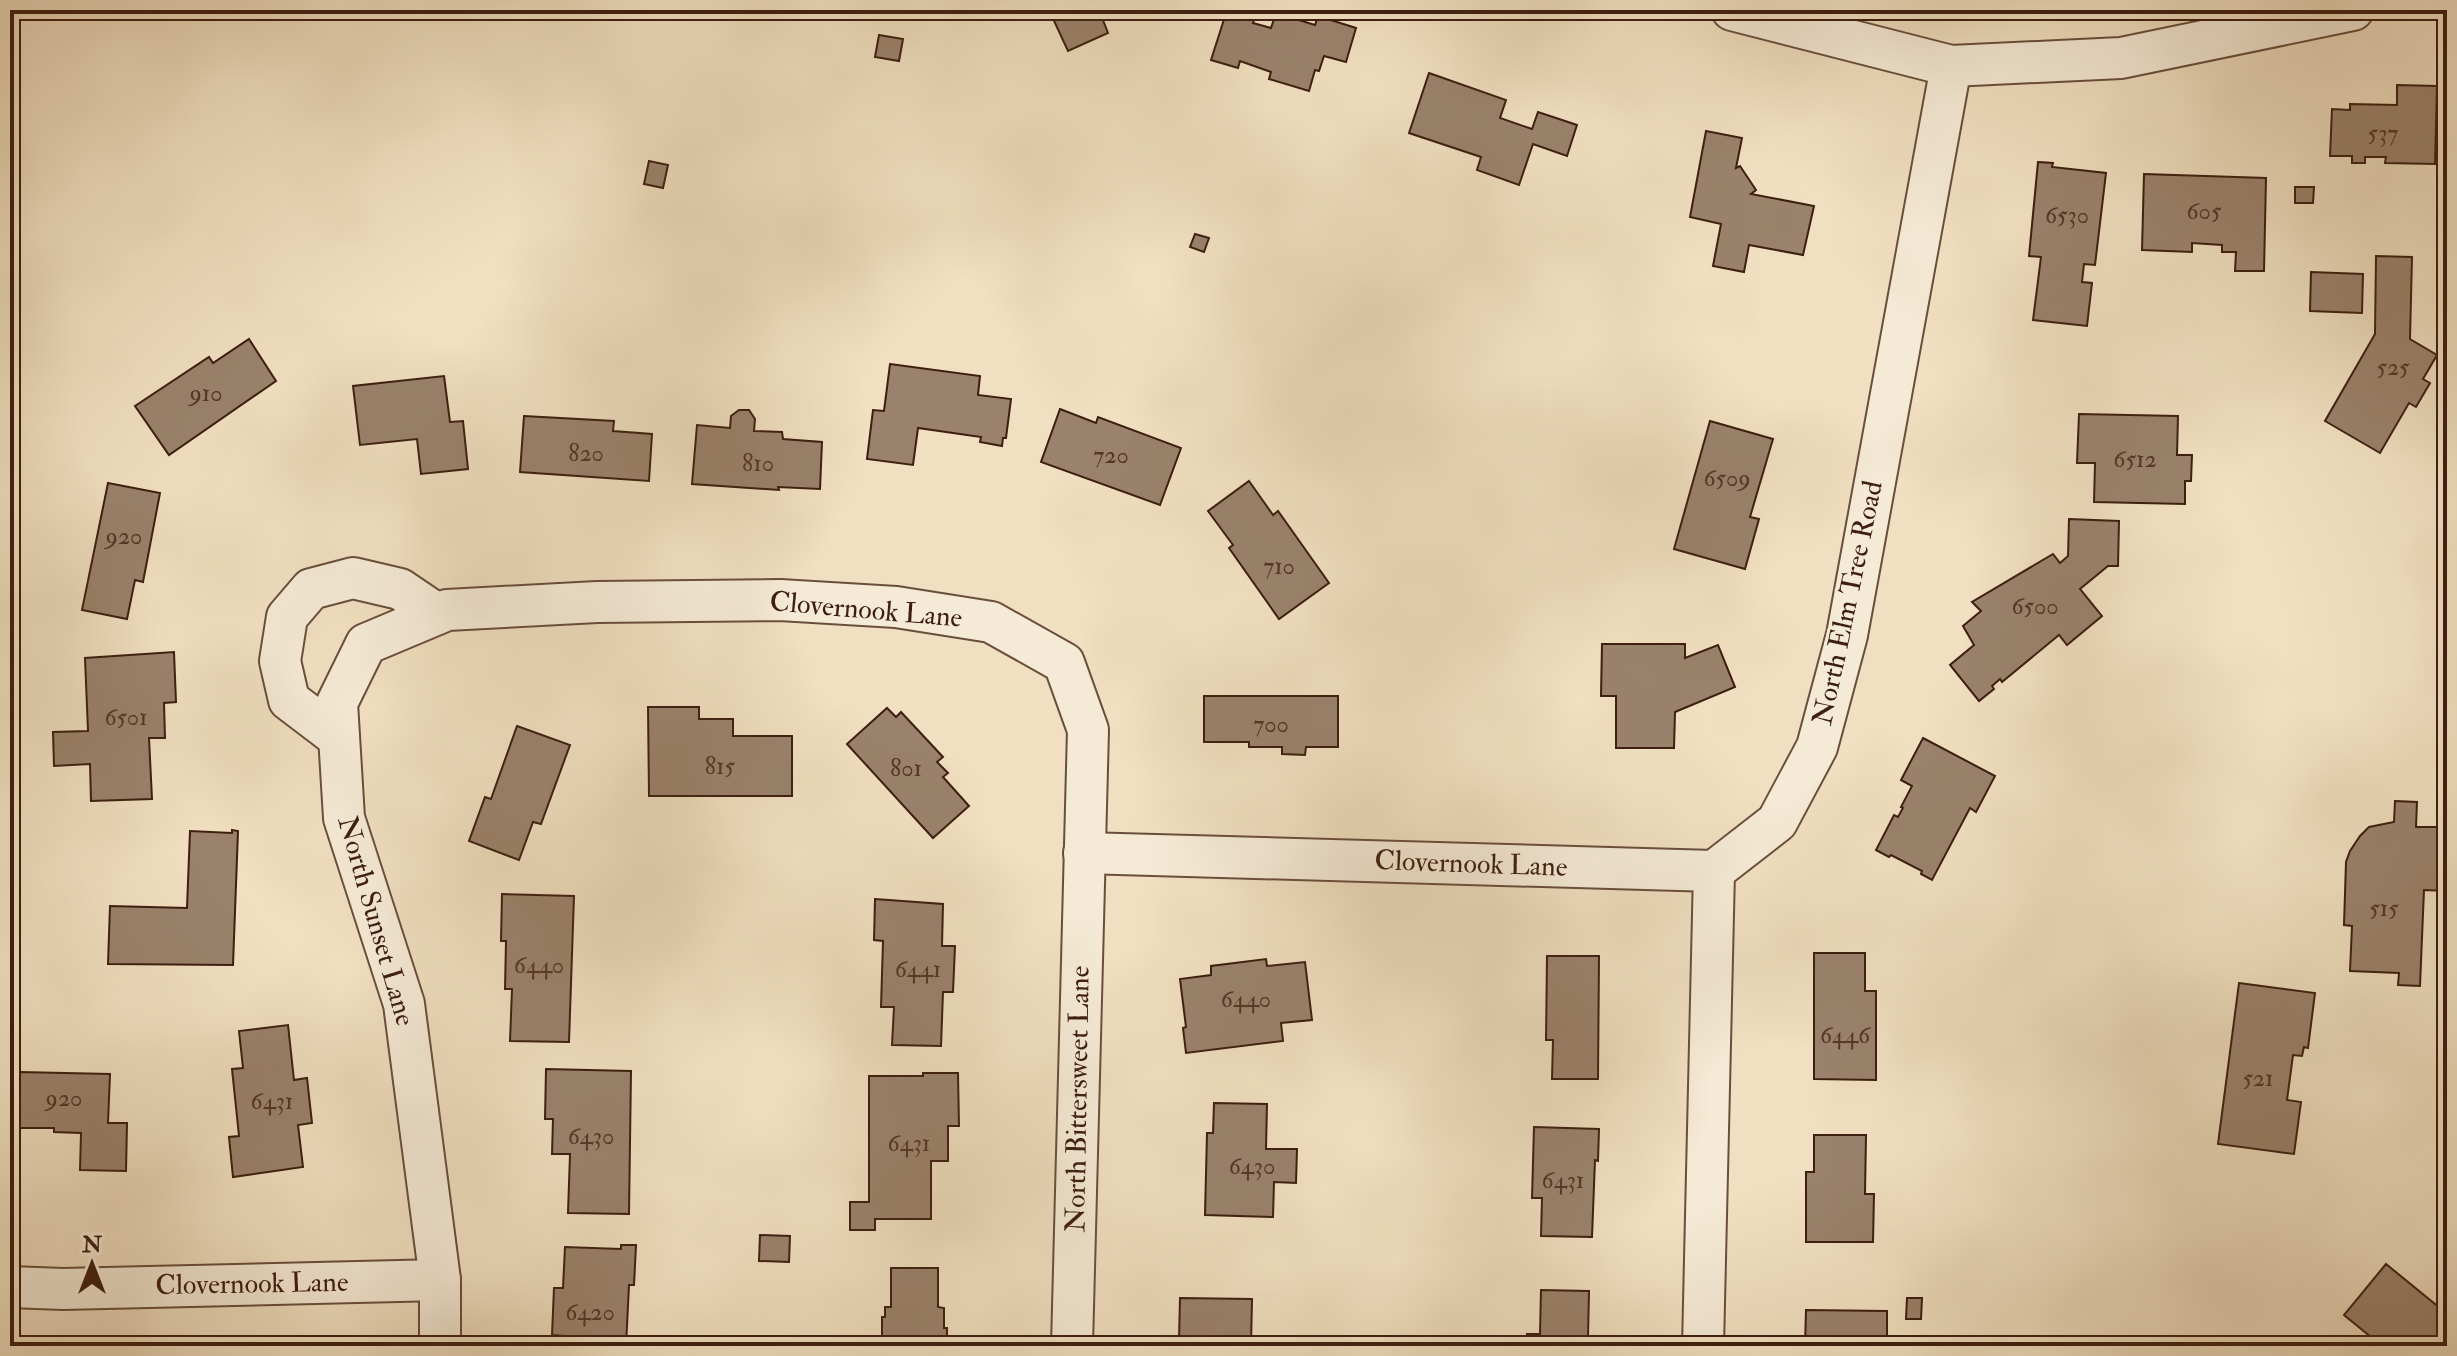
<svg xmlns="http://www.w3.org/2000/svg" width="2457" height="1356" viewBox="0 0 2457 1356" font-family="'IM FELL Double Pica',serif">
<rect width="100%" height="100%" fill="#f0dfc0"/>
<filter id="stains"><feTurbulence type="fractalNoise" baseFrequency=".0025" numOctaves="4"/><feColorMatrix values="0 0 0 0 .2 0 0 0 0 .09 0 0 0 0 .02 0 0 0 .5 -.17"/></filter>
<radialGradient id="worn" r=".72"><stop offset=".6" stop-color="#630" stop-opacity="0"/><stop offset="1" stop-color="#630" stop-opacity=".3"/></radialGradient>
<g fill="#9a826c" stroke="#3d1e10" stroke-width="2">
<polygon points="1049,10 1099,10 1108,33 1068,51"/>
<polygon points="1227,10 1257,10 1253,23 1271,28 1276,13 1315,25 1318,16 1356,28 1346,62 1324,56 1319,71 1315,70 1309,91 1269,79 1271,72 1240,61 1238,68 1211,60"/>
<polygon points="879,35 903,39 899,61 875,57"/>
<polygon points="1429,73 1506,100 1500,118 1532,129 1538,112 1577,125 1567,156 1533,144 1519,185 1477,170 1481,157 1409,133"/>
<polygon points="2397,85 2437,86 2435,164 2385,163 2386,157 2365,157 2365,163 2352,163 2352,156 2330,156 2332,109 2350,110 2350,104 2397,105"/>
<polygon points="1706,131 1742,138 1736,168 1740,166 1756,190 1751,194 1814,206 1803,255 1749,245 1744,272 1713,266 1721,224 1690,217"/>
<polygon points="649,161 668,165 663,188 644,184"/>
<polygon points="2038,162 2053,163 2052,167 2106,173 2095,265 2084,264 2082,282 2092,283 2087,326 2033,320 2041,257 2029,256"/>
<polygon points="2144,174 2266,178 2264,271 2235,271 2236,252 2222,252 2222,245 2192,243 2192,252 2142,250"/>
<polygon points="2295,187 2314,187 2313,203 2295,203"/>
<polygon points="1195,234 1209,238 1204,252 1190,247"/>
<polygon points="2376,256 2412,257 2410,339 2437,355 2423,379 2430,383 2416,407 2409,403 2380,453 2325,421 2375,334"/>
<polygon points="2311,272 2363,274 2362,313 2310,311"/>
<polygon points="249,339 276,381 169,455 135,406 209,357 213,363"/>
<polygon points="890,364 980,376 978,395 1011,399 1006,438 1003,438 1002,446 980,442 981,437 918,428 913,465 867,459 873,410 884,411"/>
<polygon points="444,376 450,422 463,421 468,469 421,474 417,439 360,445 353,386"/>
<polygon points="1060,409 1096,423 1098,417 1181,448 1160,505 1041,462"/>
<polygon points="739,410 749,410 755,419 754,431 782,432 783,439 822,442 820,489 778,487 779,490 692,484 697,425 730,428 731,416"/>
<polygon points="2079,414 2178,416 2177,455 2192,455 2191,481 2185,481 2185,504 2094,502 2095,463 2077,463"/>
<polygon points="524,416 614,421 613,431 652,434 649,481 520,472"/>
<polygon points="1710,421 1773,439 1750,517 1759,519 1745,569 1674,549"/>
<polygon points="1249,481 1273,515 1278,511 1329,583 1279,619 1229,548 1233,545 1208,511"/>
<polygon points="108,483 160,493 143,582 135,580 127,619 82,610"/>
<polygon points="2069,519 2119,521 2118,566 2108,566 2080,589 2102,616 2067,645 2059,635 2002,682 2000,679 1992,686 1994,689 1979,701 1950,665 1974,645 1963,626 1981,611 1972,602 2053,554 2060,563 2068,556"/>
<polygon points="1602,644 1685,644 1685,658 1718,645 1735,687 1675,712 1674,748 1616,748 1616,696 1601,696"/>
<polygon points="174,652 176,702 164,703 165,738 149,738 152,799 91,801 90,764 54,766 53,732 88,731 85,658"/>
<polygon points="1204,696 1338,696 1338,747 1306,747 1305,755 1282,754 1282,747 1249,747 1249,742 1204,742"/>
<polygon points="648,707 699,707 699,719 733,719 733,736 792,736 792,796 649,796"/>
<polygon points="887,708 896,717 901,712 943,757 937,762 948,773 943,777 969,806 933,838 847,744"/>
<polygon points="517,726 570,745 541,824 533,822 519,860 469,841 485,797 491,799"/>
<polygon points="1923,738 1995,776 1976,812 1970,808 1932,880 1921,874 1922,871 1891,855 1889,857 1876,850 1894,815 1898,817 1903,808 1901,807 1912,786 1901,780"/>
<polygon points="2395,801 2417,802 2416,827 2439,827 2439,839 2447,839 2447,891 2424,890 2420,986 2398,985 2399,973 2350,971 2352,926 2344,925 2346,862 2350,851 2360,836 2369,827 2394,822"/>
<polygon points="232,830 238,831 233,965 108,964 110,906 187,908 190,831 232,833"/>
<polygon points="502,894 574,896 569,1042 510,1041 512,989 505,989 506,941 501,941"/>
<polygon points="875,899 943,904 942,946 955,946 953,992 943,992 941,1046 892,1045 894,1007 881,1007 883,941 874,940"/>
<polygon points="1814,953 1865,953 1865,991 1876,991 1876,1080 1814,1079"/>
<polygon points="1547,956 1599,956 1598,1079 1552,1079 1553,1040 1546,1040"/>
<polygon points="1266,959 1267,966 1305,962 1312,1020 1281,1023 1283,1041 1186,1053 1183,1028 1186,1027 1180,979 1211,975 1211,966"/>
<polygon points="2239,983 2315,993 2308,1048 2304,1047 2302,1056 2293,1055 2287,1100 2301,1102 2294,1154 2218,1144"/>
<polygon points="288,1025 294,1080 307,1078 312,1123 298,1125 303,1167 233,1177 229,1137 239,1136 232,1069 243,1068 239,1031"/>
<polygon points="546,1069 631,1071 629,1214 568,1213 570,1154 552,1154 553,1119 545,1119"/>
<polygon points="19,1072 110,1074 108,1123 127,1123 126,1171 80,1170 81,1133 54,1132 54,1128 18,1128"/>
<polygon points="923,1073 958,1073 959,1126 948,1126 948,1161 931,1161 931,1219 875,1219 875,1230 850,1230 850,1202 869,1202 869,1076 923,1076"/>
<polygon points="1214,1103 1267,1104 1266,1149 1297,1149 1296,1183 1274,1182 1273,1217 1205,1215 1207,1133 1213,1133"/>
<polygon points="1534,1127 1599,1129 1598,1161 1595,1160 1592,1237 1541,1236 1542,1198 1532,1198"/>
<polygon points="1814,1135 1866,1135 1865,1194 1874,1194 1873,1242 1806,1242 1806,1172 1814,1172"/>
<polygon points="760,1235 790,1236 789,1262 759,1261"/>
<polygon points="621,1245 636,1245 634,1285 629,1285 626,1346 563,1346 564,1336 552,1335 554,1288 563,1288 565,1247 621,1249"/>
<polygon points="2386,1264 2446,1313 2439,1322 2447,1329 2447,1346 2382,1346 2344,1315"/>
<polygon points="891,1268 938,1268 938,1307 944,1308 944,1328 947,1328 947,1346 885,1346 885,1336 882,1336 882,1317 885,1317 885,1307 891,1307"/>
<polygon points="1541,1290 1589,1291 1588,1337 1594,1336 1594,1346 1527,1346 1527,1334 1540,1334"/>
<polygon points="1180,1298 1252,1299 1251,1346 1188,1346 1188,1340 1179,1340"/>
<polygon points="1907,1298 1922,1298 1921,1319 1906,1319"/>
<polygon points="1806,1310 1887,1311 1887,1338 1903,1338 1903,1346 1805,1346"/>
</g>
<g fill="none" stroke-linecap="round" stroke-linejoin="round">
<defs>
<g id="street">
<polyline points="1732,10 1951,66 2121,58 2353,10"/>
<polyline points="339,738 289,700 280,661 287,617 311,589 353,578 400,589 437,614"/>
<polyline points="1084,853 1714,871"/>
<polyline points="10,1287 63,1289 440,1280"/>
<polyline points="440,1346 440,1280 404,1004 344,818 337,703 366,644 447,610 597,602 780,600 896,607 991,622 1064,663 1088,730 1072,1346"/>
<polyline points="1703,1346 1714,871 1777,822 1817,747 1847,635 1951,66"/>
</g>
</defs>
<use href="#street" stroke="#6a4e3c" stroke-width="44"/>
<use href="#street" stroke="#f5ead6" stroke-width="40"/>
</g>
<g text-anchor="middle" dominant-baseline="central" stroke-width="6" stroke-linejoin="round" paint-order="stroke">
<g font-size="24" fill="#543727">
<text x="2383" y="133">537</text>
<text x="2204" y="211">605</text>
<text x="2067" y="215">6530</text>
<text x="2393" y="367">525</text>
<text x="206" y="393">910</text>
<text x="586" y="453">820</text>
<text x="1111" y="455">720</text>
<text x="2135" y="459">6512</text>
<text x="758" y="463">810</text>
<text x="1727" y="478">6509</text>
<text x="124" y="536">920</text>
<text x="1279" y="566">710</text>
<text x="2035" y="606">6500</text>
<text x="126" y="717">6501</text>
<text x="1271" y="724">700</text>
<text x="720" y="766">815</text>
<text x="906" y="768">801</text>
<text x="2384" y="908">515</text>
<text x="539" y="965">6440</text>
<text x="918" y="969">6441</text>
<text x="1246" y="999">6440</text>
<text x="1845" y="1035">6446</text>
<text x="2258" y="1078">521</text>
<text x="64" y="1098">920</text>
<text x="272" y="1101">6431</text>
<text x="591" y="1136">6430</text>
<text x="909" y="1143">6431</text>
<text x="1252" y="1166">6430</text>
<text x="1563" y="1180">6431</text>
<text x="590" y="1312">6420</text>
</g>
<g font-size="28" fill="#3d1e10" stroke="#f5ead6">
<text transform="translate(1848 603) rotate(-78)">North Elm Tree Road</text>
<text transform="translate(866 610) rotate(5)">Clovernook Lane</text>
<text transform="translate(1471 864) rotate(2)">Clovernook Lane</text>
<text transform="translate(376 921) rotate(74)">North Sunset Lane</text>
<text transform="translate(1078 1099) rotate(-89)">North Bittersweet Lane</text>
<text transform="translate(252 1284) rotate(-1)">Clovernook Lane</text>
</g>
</g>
<rect width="2457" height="1356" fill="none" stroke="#f0dfc0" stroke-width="40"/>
<rect x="12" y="12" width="2433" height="1332" fill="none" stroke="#3d1e10" stroke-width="4"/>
<rect x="20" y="20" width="2417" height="1316" fill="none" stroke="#3d1e10" stroke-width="2"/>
<g transform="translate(92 1264)" stroke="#f5ead6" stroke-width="6" paint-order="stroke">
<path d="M0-6L14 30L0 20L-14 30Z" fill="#3d1e10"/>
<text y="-12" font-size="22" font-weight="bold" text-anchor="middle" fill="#3d1e10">N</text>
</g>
<rect width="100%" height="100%" filter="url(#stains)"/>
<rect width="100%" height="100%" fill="url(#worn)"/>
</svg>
